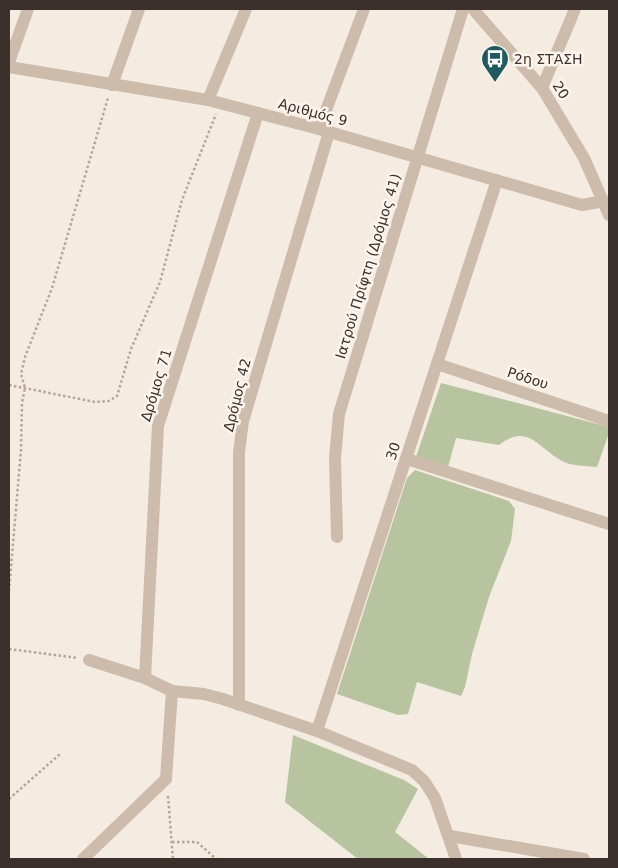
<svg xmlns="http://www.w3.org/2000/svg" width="618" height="868" viewBox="0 0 618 868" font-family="'DejaVu Sans',sans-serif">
<rect width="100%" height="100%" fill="#f4ebe1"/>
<g fill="#b8c4a0">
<path d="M441,383L609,427V433L597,467C586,466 571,466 562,461C537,447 528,423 499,445L456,438L448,467L416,457Z"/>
<polygon points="415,470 509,501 515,509 511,541 489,597 472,654 465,687 461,696 417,682 408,714 398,715 337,694 407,478"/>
<polygon points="293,735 404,780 418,789 395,832 429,859 358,859 285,802"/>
</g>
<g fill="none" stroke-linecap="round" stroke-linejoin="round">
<g stroke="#b9a596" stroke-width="2.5" stroke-dasharray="2.5 2.5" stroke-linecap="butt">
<polyline points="9,385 95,402 109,401 117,396 131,349 160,282 182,200 216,114"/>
<polyline points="9,591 21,450 22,403 25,388 21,374 25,357 52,288 108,98"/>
<polyline points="9,649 78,658"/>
<polyline points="168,796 173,859"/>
<polyline points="9,799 60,754"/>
<polyline points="172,842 197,842 216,859"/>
</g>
<g stroke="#cdbbac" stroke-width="12">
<polyline points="9,62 28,9"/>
<polyline points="9,67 208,100 319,129 582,205 604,201"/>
<polyline points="112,85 139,9"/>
<polyline points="542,88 575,9"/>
<polyline points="208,100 246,9"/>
<polyline points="319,129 364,9"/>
<polyline points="437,364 609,421"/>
<polyline points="407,459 609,524"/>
<polyline points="337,537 335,458 339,414 463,9"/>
<polyline points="89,660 145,678 172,691 204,694 223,699 317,731 412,770 424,781 435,798 456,859"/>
<polyline points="145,678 158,426 258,113"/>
<polyline points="239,705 239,452 243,421 329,132"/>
<polyline points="317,731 497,180"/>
<polyline points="450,836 584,859"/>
<polyline points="83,859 166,779 172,691"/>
</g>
<polyline stroke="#cdbbac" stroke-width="12" points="473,9 542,88 584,158 609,215"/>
</g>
<defs>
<symbol id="bus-pin" viewBox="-11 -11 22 30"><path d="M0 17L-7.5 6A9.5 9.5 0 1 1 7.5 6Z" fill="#1f5a5e" stroke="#fbf5ee"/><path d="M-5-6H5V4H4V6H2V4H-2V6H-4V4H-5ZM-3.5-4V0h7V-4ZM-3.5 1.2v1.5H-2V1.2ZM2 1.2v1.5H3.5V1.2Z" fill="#fff"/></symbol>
</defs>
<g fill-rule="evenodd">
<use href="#bus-pin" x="479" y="43" width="32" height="43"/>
</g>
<g text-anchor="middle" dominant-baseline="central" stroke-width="5" stroke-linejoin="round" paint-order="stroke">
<g font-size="14" fill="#3b302b" stroke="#fbf5ee" text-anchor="start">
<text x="514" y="59">2η ΣΤΑΣΗ</text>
</g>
<g font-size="14" fill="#3b302b" stroke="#fbf5ee">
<text transform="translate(561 90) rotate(57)">20</text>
<text transform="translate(313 112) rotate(15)">Αριθμός 9</text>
<text transform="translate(368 266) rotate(-73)">Ιατρού Πρίφτη (Δρόμος 41)</text>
<text transform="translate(528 378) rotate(18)">Ρόδου</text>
<text transform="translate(156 385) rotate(-73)">Δρόμος 71</text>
<text transform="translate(237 395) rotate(-76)">Δρόμος 42</text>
<text transform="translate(393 451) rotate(-72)">30</text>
</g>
</g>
<rect width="618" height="868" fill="none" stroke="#3b302b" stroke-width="20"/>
</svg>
